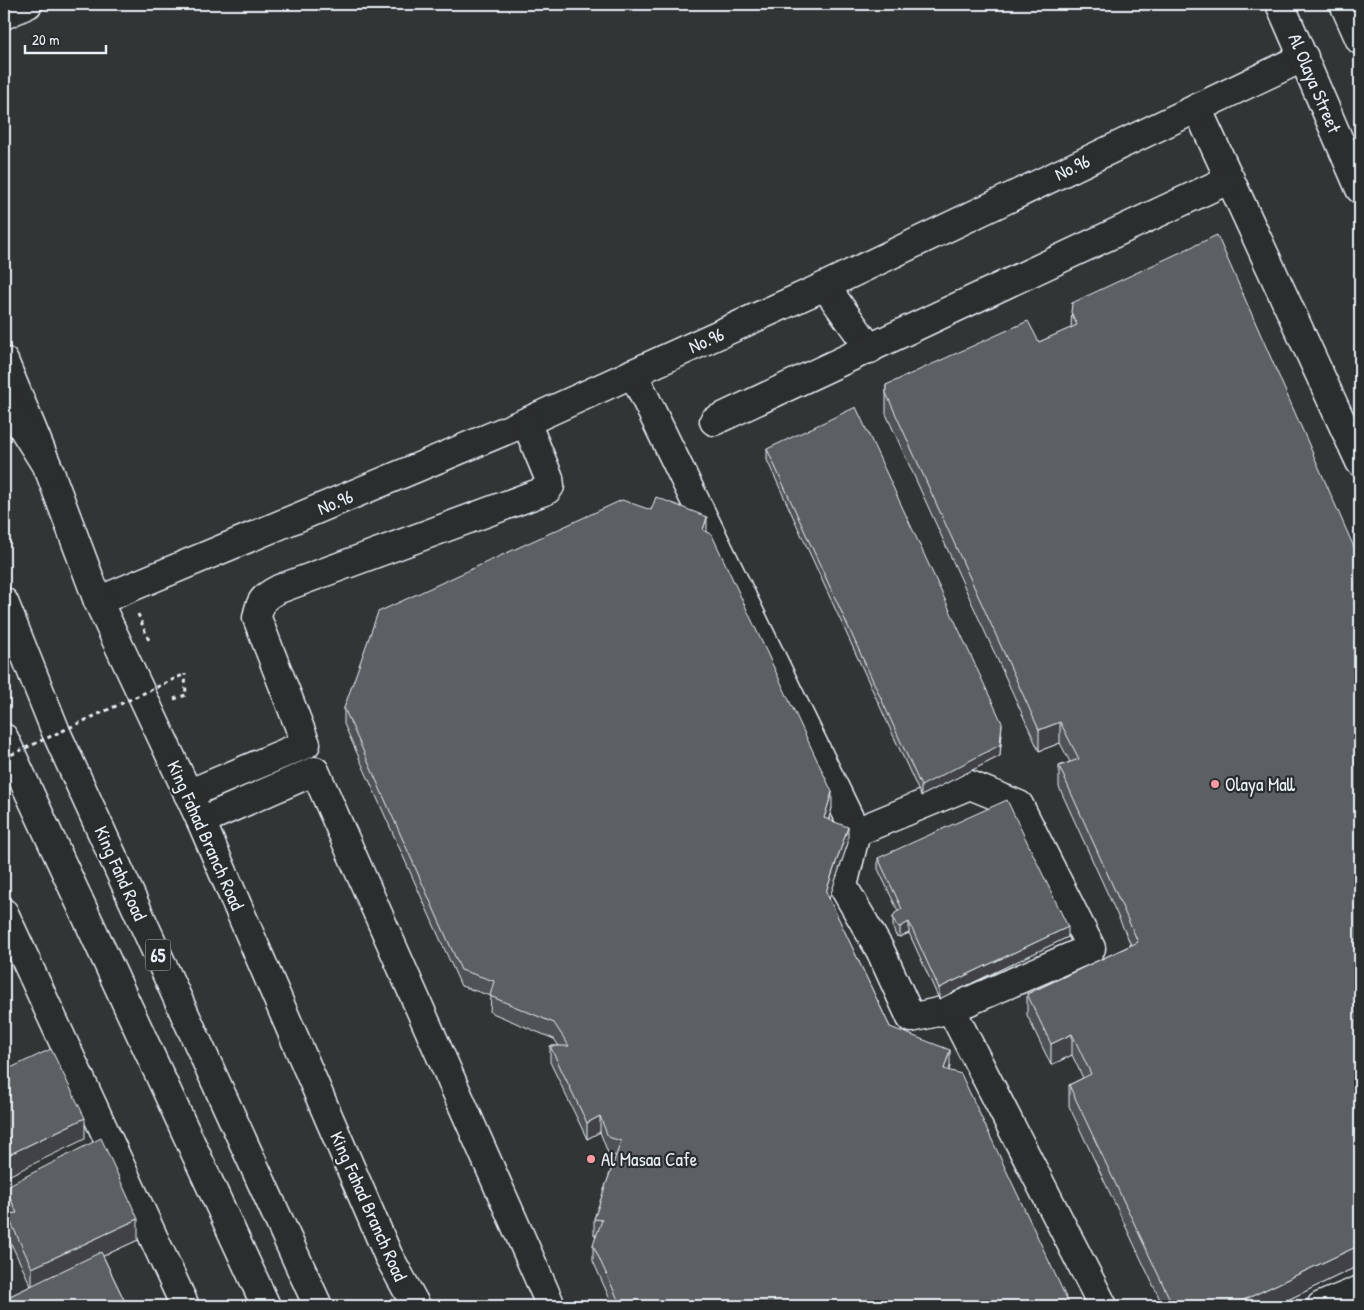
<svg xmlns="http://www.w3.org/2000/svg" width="1364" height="1310" viewBox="0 0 1364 1310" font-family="'Patrick Hand',sans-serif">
<rect width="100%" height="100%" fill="#323536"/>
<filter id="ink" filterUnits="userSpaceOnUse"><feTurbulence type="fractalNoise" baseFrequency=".02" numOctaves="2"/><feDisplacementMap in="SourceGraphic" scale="10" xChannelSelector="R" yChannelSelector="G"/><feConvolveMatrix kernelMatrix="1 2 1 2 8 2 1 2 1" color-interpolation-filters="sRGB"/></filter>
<g filter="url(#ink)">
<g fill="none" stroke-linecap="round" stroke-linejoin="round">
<defs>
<g id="minor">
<polyline points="4,15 28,4"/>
<polyline points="1197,108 1360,462"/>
<polyline points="825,286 870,349"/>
<polyline points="633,373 856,832 843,886 880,950 911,1018 951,1009 1103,1306"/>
<polyline points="714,421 1230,179"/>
<polyline points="98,601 526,422 825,286 1304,57"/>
<path d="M188,794L306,744L257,618C260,601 263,597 279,589L547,490L550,486L549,478L526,422"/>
<polyline points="201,821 315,771 551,1306"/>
<polyline points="856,832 970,785 1019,805 1091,948 951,1009"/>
<polyline points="1321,1306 1360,1290"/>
</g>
<g id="major">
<polyline points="1280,4 1360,189"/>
<polyline points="1344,4 1360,40"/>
<polyline points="4,361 49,470 98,601 201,821 388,1255 416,1306"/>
<polyline points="4,913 185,1306"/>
</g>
<g id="highway">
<polyline points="4,398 49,470"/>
<polyline points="4,602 56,732 318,1306"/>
<polyline points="4,738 266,1306"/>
</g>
</defs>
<use href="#minor" stroke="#e8f1f8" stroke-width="31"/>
<use href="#major" stroke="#e8f1f8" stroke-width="31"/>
<use href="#highway" stroke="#e8f1f8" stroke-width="31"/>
<g stroke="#e8f1f8" stroke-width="3" stroke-dasharray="4 4" stroke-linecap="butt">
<polyline points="138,614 150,643"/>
<polyline points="174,699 186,695 185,674"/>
</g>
<use href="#minor" stroke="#2a2d2e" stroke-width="28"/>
<use href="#major" stroke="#2a2d2e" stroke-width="28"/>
<use href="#highway" stroke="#2a2d2e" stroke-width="28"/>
<polyline stroke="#e8f1f8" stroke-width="3" stroke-dasharray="4 4" stroke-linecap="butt" points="4,758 185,674"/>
</g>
<g fill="#4f5355" stroke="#e8f1f8">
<polygon points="1072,303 1360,1265 1275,1306 1163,1306 1069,1106 1069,1085 1083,1078 1072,1055 1051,1065 1027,1015 1027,994 1131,945 1059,787 1059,766 1070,762 1060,743 1039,751 886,414 886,385 1039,342 1071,328"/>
<polygon points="767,449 1002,734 1000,756 921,796 767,460"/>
<polygon points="707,532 832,808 829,820 848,843 829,899 890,1027 950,1066 949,1070 1070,1306 613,1306 593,1261 593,1245 596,1235 594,1235 594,1219 616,1156 608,1153 600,1132 587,1139 550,1062 550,1046 559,1046 554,1039 490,1012 491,996 461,986 344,724 344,708"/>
<polygon points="878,858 1068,937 939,999 909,933 900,937 896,936 893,928 893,917 898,911 878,869"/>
<polygon points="5,1187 138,1240 103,1256 127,1306 8,1306 8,1302 5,1303 4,1306 4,1271 8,1297 31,1286 7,1235 7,1214 8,1214 5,1208"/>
</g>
<g fill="#404345" stroke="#e8f1f8">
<polygon points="707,517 707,533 703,530"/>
<polygon points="1060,722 1060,743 1039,751 1039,730"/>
<polygon points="1002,723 1000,756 921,796 921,786"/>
<polygon points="832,792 832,808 824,834 824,818"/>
<polygon points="848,827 848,843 826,908 826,892"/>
<polygon points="909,922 909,933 900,937 900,927"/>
<polygon points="1068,927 1068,937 939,999 939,988"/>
<polygon points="1072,1034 1072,1055 1051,1065 1051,1044"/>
<polygon points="950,1050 950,1066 944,1085 944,1069"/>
<polygon points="600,1116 600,1132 587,1139 587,1123"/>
<polygon points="85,1118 85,1139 4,1178 4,1157"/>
<polygon points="138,1219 138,1240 32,1289 32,1268"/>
<polygon points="1360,1245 1360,1265 1275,1306 1231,1306"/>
<polygon points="8,1281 8,1302 4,1304 4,1283"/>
</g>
<g fill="#5c6063" stroke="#e8f1f8">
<polygon points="1217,235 1360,561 1360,1245 1231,1306 1173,1306 1069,1085 1091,1074 1072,1034 1051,1044 1027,994 1138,942 1059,766 1079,759 1060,722 1039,730 886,393 886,385 1028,321 1039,342 1077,325 1071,312 1072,303"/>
<polygon points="856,407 1002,723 1000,745 921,786 767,449"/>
<polygon points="656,497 707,517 703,530 712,535 832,792 824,818 848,827 826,892 890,1027 950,1050 944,1069 961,1074 1070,1306 621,1306 593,1245 602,1220 594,1219 621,1141 608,1137 600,1116 587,1123 550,1046 569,1046 554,1023 490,996 494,981 461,970 344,708 378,612 622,500 651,510"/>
<polygon points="1007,800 1068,927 939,988 909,922 900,927 896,925 893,917 895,913 902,909 878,858"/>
<polygon points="51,1049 85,1118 4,1157 4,1071"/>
<polygon points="101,1138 138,1219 32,1268 7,1214 17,1213 5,1187"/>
<polygon points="101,1252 127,1306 12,1306 8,1297"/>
<polygon points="4,1271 8,1281 4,1283"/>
</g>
</g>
<g fill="#ff9aa2" stroke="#2a2d2e" stroke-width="2">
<circle cx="1215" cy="784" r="5"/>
<circle cx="591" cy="1159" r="5"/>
</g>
<g text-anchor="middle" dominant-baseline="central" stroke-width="4.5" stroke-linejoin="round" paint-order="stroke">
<rect fill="#2a2d2e" stroke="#afb6bb" stroke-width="1" x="145.5" y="939.5" width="25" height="31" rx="4"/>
<g font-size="18" font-weight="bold" fill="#e8f1f8">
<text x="158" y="955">65</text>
</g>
<g font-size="19" fill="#e8f1f8" stroke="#2a2d2e">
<text transform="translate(1315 83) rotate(67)">Al Olaya Street</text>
<text transform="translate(1072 167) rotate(-26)">No.96</text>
<text transform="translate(706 340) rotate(-24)">No.96</text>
<text transform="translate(335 502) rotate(-23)">No.96</text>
<text transform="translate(206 835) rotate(66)">King Fahad Branch Road</text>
<text transform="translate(121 873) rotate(66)">King Fahd Road</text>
<text transform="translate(369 1206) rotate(66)">King Fahad Branch Road</text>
</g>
<g font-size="19" fill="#e8f1f8" stroke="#2a2d2e" text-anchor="start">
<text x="1225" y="784">Olaya Mall</text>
<text x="601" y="1159">Al Masaa Cafe</text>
</g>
</g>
<rect width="1364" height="1310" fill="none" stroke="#2a2d2e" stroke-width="20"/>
<rect x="10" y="10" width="1344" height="1290" fill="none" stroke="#e8f1f8" stroke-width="2" filter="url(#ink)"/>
<path d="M25 45v8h81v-8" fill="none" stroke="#e8f1f8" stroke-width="2.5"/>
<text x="32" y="45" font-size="15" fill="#e8f1f8" stroke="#2a2d2e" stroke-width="4" paint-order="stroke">20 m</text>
</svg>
